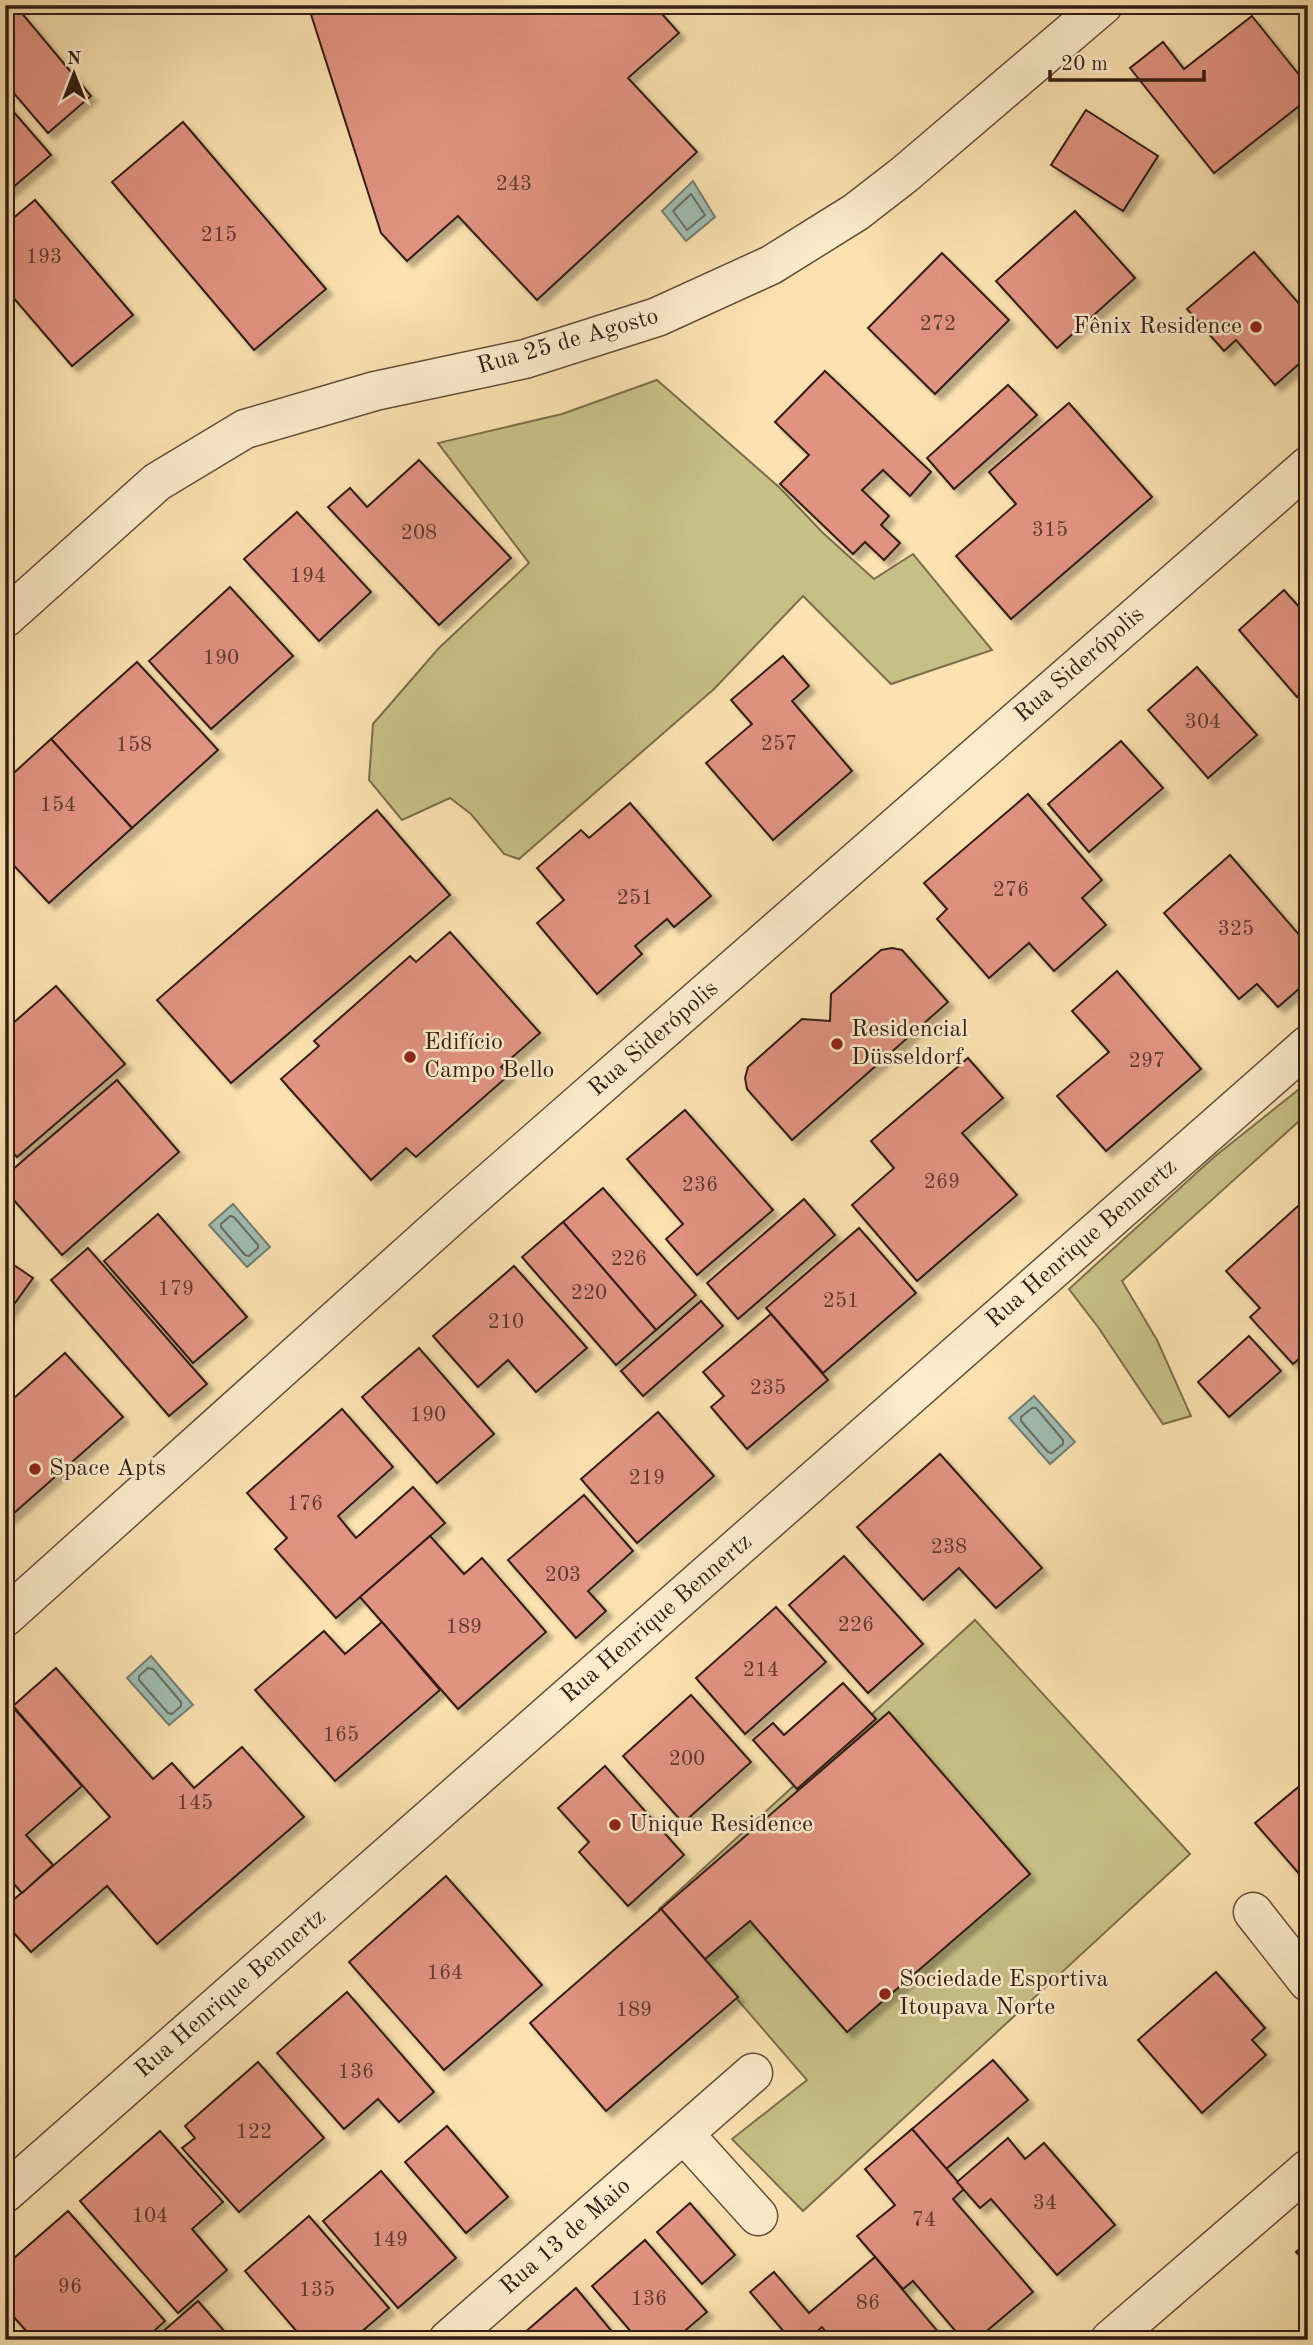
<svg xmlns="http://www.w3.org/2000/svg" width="1313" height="2345" viewBox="0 0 1313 2345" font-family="'Old Standard TT',serif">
<defs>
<filter id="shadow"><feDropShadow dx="6" dy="6" stdDeviation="2" flood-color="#0004"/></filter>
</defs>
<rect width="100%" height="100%" fill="#fbe2b0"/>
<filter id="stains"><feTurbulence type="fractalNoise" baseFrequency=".00286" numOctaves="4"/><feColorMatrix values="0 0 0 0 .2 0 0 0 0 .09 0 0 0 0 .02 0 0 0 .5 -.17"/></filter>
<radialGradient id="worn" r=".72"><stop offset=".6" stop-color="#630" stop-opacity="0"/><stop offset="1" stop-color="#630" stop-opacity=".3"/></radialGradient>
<g fill="#c7c086" stroke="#7c6e4d" stroke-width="2">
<polygon points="657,380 780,488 823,533 874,579 913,554 992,650 891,684 803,596 714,689 519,859 504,854 471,814 450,798 402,820 369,780 373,724 438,649 529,563 438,443 562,414"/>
<polygon points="1308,1082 1308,1113 1122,1281 1157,1340 1191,1416 1163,1424 1098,1327 1069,1289 1214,1157"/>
<polygon points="975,1620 1190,1854 803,2211 732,2139 807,2080 659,1909"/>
</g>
<g fill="#a0bdb2" stroke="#747d73" stroke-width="2">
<polygon points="693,181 715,217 686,241 662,211"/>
<polygon points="233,1204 270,1247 247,1267 209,1225"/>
<polygon points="1034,1396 1075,1442 1050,1464 1009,1418"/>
<polygon points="151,1656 193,1705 169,1725 127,1678"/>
</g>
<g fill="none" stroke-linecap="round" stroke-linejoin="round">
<g stroke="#696d63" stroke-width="2">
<polygon points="691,194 705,215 687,230 673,211"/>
<polygon points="230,1216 234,1217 258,1245 258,1248 249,1256 245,1255 221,1227 221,1224"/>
<polygon points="1032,1408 1036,1408 1063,1440 1063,1444 1052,1453 1048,1452 1021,1421 1021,1417"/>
<polygon points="148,1668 153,1669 181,1702 181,1706 172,1714 168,1713 139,1680 139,1676"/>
</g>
</g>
<g fill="#e19382" stroke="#321d14" stroke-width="2" filter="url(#shadow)">
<polygon points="5,5 15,5 91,96 48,133 5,83"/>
<polygon points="308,5 654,5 679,33 628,78 697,152 537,300 458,216 407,261 381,233"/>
<polygon points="1252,16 1308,86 1308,99 1214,173 1130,68 1163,42 1184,69"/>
<polygon points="5,102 51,155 5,194"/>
<polygon points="1086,110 1158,156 1123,211 1051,165"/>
<polygon points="183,122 326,289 254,350 112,182"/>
<polygon points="35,200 133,315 72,366 5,288 5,225"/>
<polygon points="1075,211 1135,278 1057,348 996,281"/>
<polygon points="1254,252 1308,314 1308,356 1275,385 1236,340 1224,351 1187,309"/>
<polygon points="942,253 1009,320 935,394 868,328"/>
<polygon points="825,371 931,472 910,496 883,470 862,490 889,516 881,525 900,543 884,560 865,542 853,554 780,484 809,455 775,422"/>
<polygon points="1008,385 1037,415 954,489 927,458"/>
<polygon points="1069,403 1152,497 1011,619 956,556 1016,504 989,472"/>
<polygon points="419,460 511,558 439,625 328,507 350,488 367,507"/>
<polygon points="297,512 371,592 319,641 244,559"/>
<polygon points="230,587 293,656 211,729 149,661"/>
<polygon points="1284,590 1308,617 1308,688 1297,697 1239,630"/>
<polygon points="783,656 809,686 792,701 852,771 773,840 706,763 752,724 731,700"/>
<polygon points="137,662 218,750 132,828 51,739"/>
<polygon points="1197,667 1257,735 1208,778 1148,710"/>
<polygon points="51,739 132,828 49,903 5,856 5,781"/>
<polygon points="1121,741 1163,788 1089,852 1048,804"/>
<polygon points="1028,794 1102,880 1082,898 1106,925 1054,971 1029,943 989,978 937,919 947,909 924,883"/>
<polygon points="630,803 711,896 674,927 667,919 635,946 642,954 597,994 537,923 564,900 537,868 581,830 589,838"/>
<polygon points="377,810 450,895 231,1083 157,1000"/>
<polygon points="1230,855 1308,945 1308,981 1278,1007 1257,984 1239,999 1164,913"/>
<polygon points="450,932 540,1033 501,1067 509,1075 416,1157 406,1148 371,1180 281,1079 319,1046 314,1041 410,956 416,962"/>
<polygon points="892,948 902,950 948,1002 792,1140 747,1089 745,1078 748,1067 802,1019 830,1021 831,994 881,950"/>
<polygon points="1117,971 1201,1069 1106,1151 1057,1096 1109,1052 1072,1011"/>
<polygon points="56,986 125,1064 17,1157 5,1144 5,1030"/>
<polygon points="968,1058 1003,1098 962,1133 1017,1195 917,1281 852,1205 894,1168 871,1141"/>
<polygon points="117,1080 179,1152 62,1255 5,1190 5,1176"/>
<polygon points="685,1110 773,1210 697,1275 666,1239 683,1224 627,1159"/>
<polygon points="603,1188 696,1295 656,1330 563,1222"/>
<polygon points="1308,1197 1308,1351 1293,1364 1250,1317 1260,1308 1226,1271"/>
<polygon points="804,1199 835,1235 738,1319 707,1283"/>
<polygon points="158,1214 247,1317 193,1363 104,1261"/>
<polygon points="563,1222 656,1330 616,1365 522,1257"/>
<polygon points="859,1228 916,1293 823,1373 766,1308"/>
<polygon points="88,1248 207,1384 169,1416 51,1280"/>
<polygon points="5,1259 33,1278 5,1317"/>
<polygon points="514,1266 587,1348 536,1392 508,1360 478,1387 433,1336"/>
<polygon points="701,1301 723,1326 643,1396 621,1371"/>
<polygon points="771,1314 828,1380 747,1449 711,1407 724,1396 703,1372"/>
<polygon points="1249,1336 1281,1371 1229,1417 1198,1382"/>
<polygon points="419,1348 494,1434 437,1483 362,1397"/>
<polygon points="65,1353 123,1417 5,1521 5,1406"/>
<polygon points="342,1409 393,1467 338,1516 356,1538 413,1487 445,1523 336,1618 275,1549 287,1538 247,1493"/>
<polygon points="658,1412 714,1476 637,1543 581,1479"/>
<polygon points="940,1454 1042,1568 996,1608 959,1568 923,1600 857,1527"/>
<polygon points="584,1495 633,1551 588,1591 606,1611 576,1638 508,1560"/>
<polygon points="430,1536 464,1574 482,1558 546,1632 458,1709 360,1597"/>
<polygon points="844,1556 923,1644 868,1693 789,1605"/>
<polygon points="776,1607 826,1662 745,1734 696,1678"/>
<polygon points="382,1622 440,1690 335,1781 255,1690 324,1631 345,1654"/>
<polygon points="56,1668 153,1779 172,1763 194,1788 242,1747 304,1817 157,1944 107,1886 31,1952 5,1923 5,1907 110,1817 13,1706"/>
<polygon points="843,1683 876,1719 797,1789 753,1740 773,1723 784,1735"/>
<polygon points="691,1695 751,1762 683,1823 623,1756"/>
<polygon points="5,1698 82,1786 26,1835 53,1865 22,1893 5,1874"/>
<polygon points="889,1712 1030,1874 847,2032 750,1921 705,1959 661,1909"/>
<polygon points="605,1766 684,1855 628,1906 579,1852 589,1842 558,1808"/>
<polygon points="1308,1779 1308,1884 1255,1823"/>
<polygon points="446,1876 542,1985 444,2070 349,1962"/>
<polygon points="661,1909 738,1997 606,2111 530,2023"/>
<polygon points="1216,1972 1265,2028 1252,2040 1266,2055 1202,2113 1138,2040"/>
<polygon points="347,1992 434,2092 399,2122 378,2099 344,2129 277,2053"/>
<polygon points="993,2060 1028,2100 946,2169 912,2129"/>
<polygon points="258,2062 324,2138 239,2212 182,2148 195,2138 185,2126"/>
<polygon points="447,2126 508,2197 466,2233 405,2162"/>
<polygon points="912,2129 964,2189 953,2199 1033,2292 976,2340 963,2340 913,2281 903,2289 857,2236 895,2205 865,2169"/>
<polygon points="160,2131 223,2202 192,2229 227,2270 178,2313 80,2201"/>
<polygon points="1008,2138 1025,2159 1044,2143 1115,2225 1057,2275 991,2199 980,2208 957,2182"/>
<polygon points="381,2171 456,2258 398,2308 323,2221"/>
<polygon points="690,2203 735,2255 702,2284 657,2232"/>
<polygon points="68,2211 165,2321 144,2340 34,2340 5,2307 5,2266"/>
<polygon points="309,2216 389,2308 352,2340 304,2340 245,2271"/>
<polygon points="645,2240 707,2312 674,2340 638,2340 592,2286"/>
<polygon points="1308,2241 1308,2264 1296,2252"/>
<polygon points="875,2257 945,2340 832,2340 822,2327 808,2340 791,2340 750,2292 774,2272 809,2313"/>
<polygon points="576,2288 619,2340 516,2340"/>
<polygon points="198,2301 232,2340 153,2340"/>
</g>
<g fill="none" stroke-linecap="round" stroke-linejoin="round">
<defs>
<g id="minor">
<polyline points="1253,1912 1308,1982"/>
<polyline points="684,2134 758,2216"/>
<polyline points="448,2340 753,2073"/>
<polyline points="1110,2340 1308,2169"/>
</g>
<g id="tertiary">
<polyline points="5,618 157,482 245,429 375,391 525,359 657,317 771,265 856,212 905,174 1103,5"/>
<polyline points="5,1617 459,1209 1308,466"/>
<polyline points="5,2193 1308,1045"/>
</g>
</defs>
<use href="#minor" stroke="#644e3b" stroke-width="41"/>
<use href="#tertiary" stroke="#644e3b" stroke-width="41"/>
<use href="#minor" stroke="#fceccc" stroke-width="38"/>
<use href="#tertiary" stroke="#fceccc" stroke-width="38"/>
</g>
<g fill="#8f2418" stroke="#fceccc" stroke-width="2.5">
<circle cx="1256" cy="327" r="7"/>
<circle cx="837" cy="1044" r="7"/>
<circle cx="410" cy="1057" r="7"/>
<circle cx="35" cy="1469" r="7"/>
<circle cx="615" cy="1825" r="7"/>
<circle cx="885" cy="1994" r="7"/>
</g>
<g text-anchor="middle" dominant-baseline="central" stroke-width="5" stroke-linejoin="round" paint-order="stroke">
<g font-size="21" fill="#5e3a30">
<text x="514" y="184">243</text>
<text x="219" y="235">215</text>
<text x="44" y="257">193</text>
<text x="938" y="324">272</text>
<text x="1050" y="530">315</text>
<text x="419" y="533">208</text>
<text x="308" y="576">194</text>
<text x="221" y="658">190</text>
<text x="1203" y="722">304</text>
<text x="779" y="744">257</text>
<text x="134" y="745">158</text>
<text x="58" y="805">154</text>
<text x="1011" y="890">276</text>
<text x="635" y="898">251</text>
<text x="1236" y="929">325</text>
<text x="1147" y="1061">297</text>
<text x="942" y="1182">269</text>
<text x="700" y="1185">236</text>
<text x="629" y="1259">226</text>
<text x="176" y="1289">179</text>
<text x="589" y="1293">220</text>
<text x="841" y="1301">251</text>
<text x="506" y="1322">210</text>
<text x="768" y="1388">235</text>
<text x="428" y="1415">190</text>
<text x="647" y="1478">219</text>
<text x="305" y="1504">176</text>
<text x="949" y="1547">238</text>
<text x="563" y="1575">203</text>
<text x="856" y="1625">226</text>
<text x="464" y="1627">189</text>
<text x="761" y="1670">214</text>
<text x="341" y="1735">165</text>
<text x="687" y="1759">200</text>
<text x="195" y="1803">145</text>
<text x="445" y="1973">164</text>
<text x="634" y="2010">189</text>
<text x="356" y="2072">136</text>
<text x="254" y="2132">122</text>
<text x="1045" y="2203">34</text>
<text x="150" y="2216">104</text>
<text x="924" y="2220">74</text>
<text x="390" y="2240">149</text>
<text x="70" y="2287">96</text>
<text x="317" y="2290">135</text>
<text x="649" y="2299">136</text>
<text x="868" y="2303">86</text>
</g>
<g font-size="24" fill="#321d14" stroke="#fceccc" text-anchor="start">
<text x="1242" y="327" text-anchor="end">Fênix Residence</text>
<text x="851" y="1030">Residencial<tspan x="851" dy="28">Düsseldorf</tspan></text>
<text x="424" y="1043">Edifício<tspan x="424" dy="28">Campo Bello</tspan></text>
<text x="49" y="1469">Space Apts</text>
<text x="629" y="1825">Unique Residence</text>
<text x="899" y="1980">Sociedade Esportiva<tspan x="899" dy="28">Itoupava Norte</tspan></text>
</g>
<g font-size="24" fill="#321d14" stroke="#fceccc">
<text transform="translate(568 342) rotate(-16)">Rua 25 de Agosto</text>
<text transform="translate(1080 665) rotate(-41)">Rua Siderópolis</text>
<text transform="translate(654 1039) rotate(-41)">Rua Siderópolis</text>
<text transform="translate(1082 1244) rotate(-41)">Rua Henrique Bennertz</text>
<text transform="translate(657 1619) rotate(-41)">Rua Henrique Bennertz</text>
<text transform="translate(231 1994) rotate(-41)">Rua Henrique Bennertz</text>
<text transform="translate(566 2237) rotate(-41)">Rua 13 de Maio</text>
</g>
</g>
<rect width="1313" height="2345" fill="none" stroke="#fbe2b0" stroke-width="28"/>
<rect x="7" y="7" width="1299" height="2331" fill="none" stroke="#321d14" stroke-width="3.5"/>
<rect x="14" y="14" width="1285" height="2317" fill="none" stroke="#321d14" stroke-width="2"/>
<g transform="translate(74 74)" stroke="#fceccc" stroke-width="5" paint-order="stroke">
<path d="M0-5L12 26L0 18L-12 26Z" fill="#321d14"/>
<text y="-10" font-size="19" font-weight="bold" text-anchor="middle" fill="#321d14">N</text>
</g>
<path d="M1050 70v10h154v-10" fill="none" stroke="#321d14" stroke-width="3.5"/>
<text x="1061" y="70" font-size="21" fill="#321d14" stroke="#fceccc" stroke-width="5" paint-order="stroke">20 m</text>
<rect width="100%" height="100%" filter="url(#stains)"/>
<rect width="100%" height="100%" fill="url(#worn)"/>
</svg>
